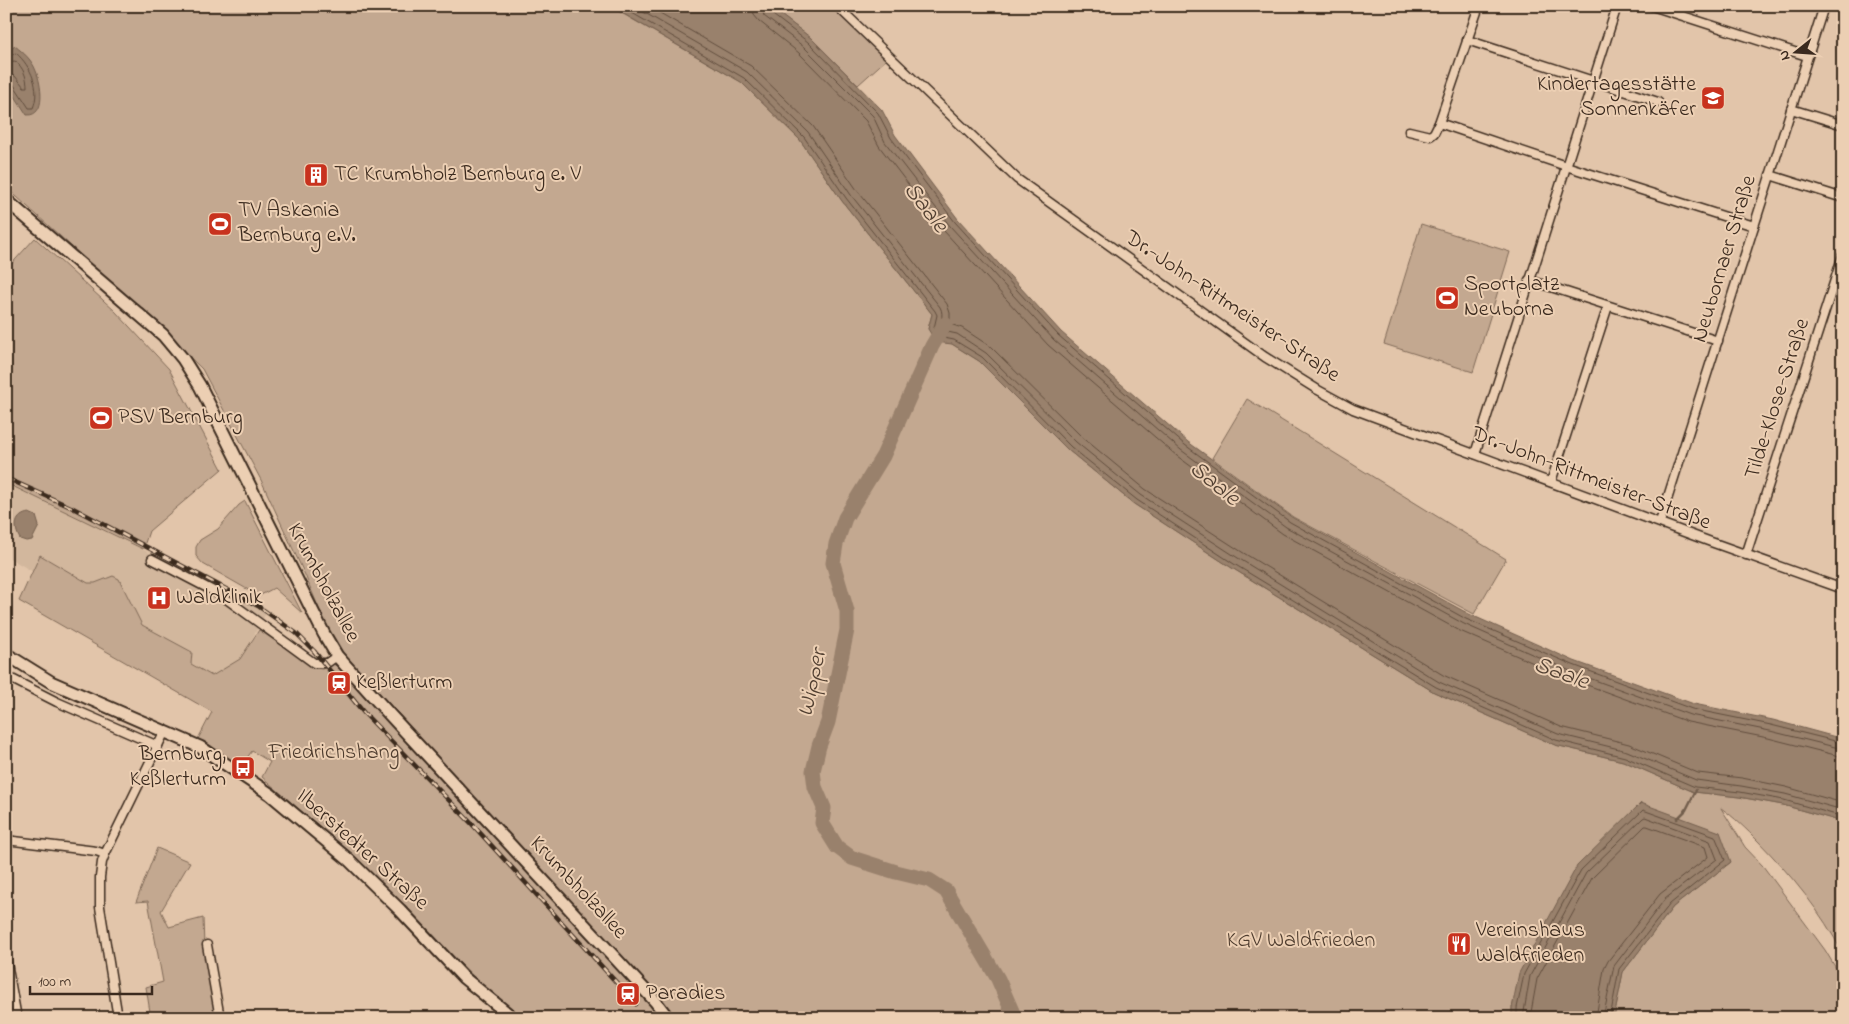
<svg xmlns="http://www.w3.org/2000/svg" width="1849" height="1024" viewBox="0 0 1849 1024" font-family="'Indie Flower',sans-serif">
<rect width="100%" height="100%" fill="#e2c5aa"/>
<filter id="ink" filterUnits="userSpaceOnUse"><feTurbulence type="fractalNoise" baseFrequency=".02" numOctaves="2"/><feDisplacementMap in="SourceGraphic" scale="10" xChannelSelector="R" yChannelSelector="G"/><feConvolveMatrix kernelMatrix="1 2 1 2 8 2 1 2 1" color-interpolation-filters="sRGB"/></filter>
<g filter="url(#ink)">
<polygon fill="#d2b79d" points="10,485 212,583 266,613 227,685 6,556 6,496"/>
<g fill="#c3a890" stroke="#7f6957">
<path d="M6,6H610L618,11L741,82L800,140L842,201L932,314L928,329L979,361L1068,450L1134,504L1232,568L1434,692L1555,745L1623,761L1694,792L1739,797L1783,805L1843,822V954C1822,912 1791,875 1758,841C1747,830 1734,817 1721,808L1745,847L1763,866L1825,950L1843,980V1018H1614L1623,972L1673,907L1731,862L1516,994L1512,1008V1018H673L664,1005L333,642L305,575L261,480L202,369L136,305L6,187Z"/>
<polygon points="769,6 836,6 889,57 858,85 811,38"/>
<polygon points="1421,224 1510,252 1473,372 1384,344"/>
<polygon points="35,238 115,311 169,369 222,469 149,531 143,549 6,483 6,270"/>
<polygon points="1247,399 1506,559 1474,614 1293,517 1212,458"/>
<polygon points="245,501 247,505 302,613 274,588 259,596 203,564 196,556 196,547 200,540 218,529 239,505"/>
<polygon points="40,555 88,583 95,583 113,576 119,579 142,625 192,652 191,664 212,676 240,659 259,630 316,668 322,669 333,664 347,672 650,1003 661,1018 521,1018 482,985 376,878 329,835 262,777 270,762 252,751 240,767 197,741 212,712 19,601"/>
<polygon points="157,848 190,862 161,911 169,927 203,918 204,947 216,1018 151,1018 146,987 163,982 148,901 136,902"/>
</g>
<g fill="#99816c" stroke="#735e4d">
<polygon points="610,6 769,6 811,38 882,110 895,135 958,219 1061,332 1188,442 1293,518 1469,614 1574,661 1694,704 1773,720 1843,739 1843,822 1783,805 1739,797 1694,792 1623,761 1555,745 1434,692 1232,568 1134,504 1068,450 979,361 952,344 936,342 928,329 932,314 842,201 800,140 741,82"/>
<path d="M15,46C24,53 32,60 36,71C41,83 47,116 27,115L6,82V52Z"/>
<path d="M29,513L36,516L39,526L32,540L26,541L20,539C13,527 15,515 29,513Z"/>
<polygon points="1641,803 1720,832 1731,862 1673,907 1623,972 1614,1018 1512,1018 1512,1008 1519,973 1577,866"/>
</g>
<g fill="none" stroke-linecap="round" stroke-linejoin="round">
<g stroke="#614d3d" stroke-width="1">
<polyline points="620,6 744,78 804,137 846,198 935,311 937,315 934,328 939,337 954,340 982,357 1071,447 1137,500 1234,564 1436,687 1556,740 1625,757 1695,787 1740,792 1784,800 1843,817"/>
<path d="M633,6L747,72L808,132L851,195L940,307C945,316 938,323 943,331L957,334L986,353L1076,442L1141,495L1238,558L1439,682L1558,734L1627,751L1696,780L1741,786L1785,794L1843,810"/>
<polyline points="648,6 751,66 813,126 857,190 947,304 950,313 950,324 962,328 991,347 1081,436 1145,489 1242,552 1443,675 1561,727 1629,744 1698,773 1742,778 1786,787 1843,803"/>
<polyline points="753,6 754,15 759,21 799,53 866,121 879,146 944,231 1048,345 1177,456 1283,534 1460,631 1568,678 1688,722 1768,738 1843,757"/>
<polyline points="761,6 764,16 804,47 873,116 885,142 950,226 1054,340 1181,450 1286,527 1464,624 1570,671 1690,715 1770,731 1843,749"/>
<polyline points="767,6 769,12 808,42 878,113 891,138 955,222 1058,335 1185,445 1290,522 1466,619 1573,665 1692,709 1771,725 1843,743"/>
<path d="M6,56L16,53C31,66 41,89 33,108H29L12,82L6,80"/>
<path d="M6,62L15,61C23,67 27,77 27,87H24L15,76L6,73"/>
<polyline points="1517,1018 1517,1008 1524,974 1581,870 1643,810 1715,836 1725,860 1670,904 1619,969 1610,1018"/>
<polyline points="1523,1018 1530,976 1586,873 1643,818 1645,817 1710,841 1717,859 1665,899 1614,966 1603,1018"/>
<polyline points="1530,1018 1537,979 1592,878 1645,826 1647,826 1705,847 1708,857 1660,894 1608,961 1604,969 1596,1018"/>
</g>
<polyline stroke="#735e4d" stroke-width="2.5" points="1677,819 1686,810 1696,790"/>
<polyline stroke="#99816c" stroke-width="15" points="945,324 932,346 883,456 845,518 836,544 833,563 847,611 847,630 828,722 819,746 813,771 815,787 824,808 822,823 837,847 852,858 896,872 929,880 946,891 998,979 1015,1018"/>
<defs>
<g id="street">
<polyline points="837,6 1017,179 1265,357 1318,390 1353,409 1711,542 1843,589"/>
<polyline points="1652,6 1807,56"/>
<polyline points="1467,40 1658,102"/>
<polyline points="1791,109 1843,125"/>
<polyline points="1439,123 1479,6"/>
<polyline points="1409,131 1430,136 1434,133 1439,123 1566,166 1754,226"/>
<polyline points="1770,175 1843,198"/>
<polyline points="1529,280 1718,341"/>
<polyline points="1475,454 1617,6"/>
<polyline points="1551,482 1608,306"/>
<polyline points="1660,522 1824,6"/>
<polyline points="1746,555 1843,255"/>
<polyline points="152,559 221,595 314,663 327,663 337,656"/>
<polyline points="6,676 57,702 158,746"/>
<polyline points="6,840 96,851 105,854"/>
<polyline points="207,945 220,1018"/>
<polyline points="6,958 17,1018"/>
<polyline points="118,1018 100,907 100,877 102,862 105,854 165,731"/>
</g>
<g id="secondary">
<polyline points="6,200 163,335 183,359 200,386 324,634 337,656 390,715 655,1001 668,1018"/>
<polyline points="6,654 51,682 200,747 270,794 349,860 400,910 464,978 513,1018"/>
</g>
</defs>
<use href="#street" stroke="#3b2a1e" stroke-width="11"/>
<use href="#secondary" stroke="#3b2a1e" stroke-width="15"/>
<use href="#street" stroke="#eccfb3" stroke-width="8"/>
<use href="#secondary" stroke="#eccfb3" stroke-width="11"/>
<defs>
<polyline id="rail" points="6,478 73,508 258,606 296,633 314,651 364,713 472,824 636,1004"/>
</defs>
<use href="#rail" stroke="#3b2a1e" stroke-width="4.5"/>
<use href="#rail" stroke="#eccfb3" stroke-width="2.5" stroke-dasharray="8" stroke-linecap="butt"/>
</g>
</g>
<defs>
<symbol id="school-square" viewBox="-11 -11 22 22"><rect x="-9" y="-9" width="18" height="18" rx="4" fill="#c8321e" stroke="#eccfb3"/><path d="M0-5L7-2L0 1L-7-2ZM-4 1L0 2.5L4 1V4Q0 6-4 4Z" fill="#fff"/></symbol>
<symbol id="building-square" viewBox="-11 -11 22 22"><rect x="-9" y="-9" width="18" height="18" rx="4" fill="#c8321e" stroke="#eccfb3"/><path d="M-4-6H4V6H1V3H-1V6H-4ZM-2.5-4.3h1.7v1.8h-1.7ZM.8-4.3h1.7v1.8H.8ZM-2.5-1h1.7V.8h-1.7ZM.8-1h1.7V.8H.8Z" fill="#fff"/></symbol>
<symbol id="stadium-square" viewBox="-11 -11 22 22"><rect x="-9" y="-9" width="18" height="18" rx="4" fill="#c8321e" stroke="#eccfb3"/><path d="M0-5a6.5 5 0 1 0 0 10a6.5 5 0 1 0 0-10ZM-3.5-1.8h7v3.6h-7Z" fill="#fff"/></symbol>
<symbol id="hospital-square" viewBox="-11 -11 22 22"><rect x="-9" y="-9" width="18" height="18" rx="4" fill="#c8321e" stroke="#eccfb3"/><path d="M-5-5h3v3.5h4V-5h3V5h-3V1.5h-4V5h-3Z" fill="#fff"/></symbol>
<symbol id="station-square" viewBox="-11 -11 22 22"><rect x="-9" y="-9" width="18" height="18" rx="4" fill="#c8321e" stroke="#eccfb3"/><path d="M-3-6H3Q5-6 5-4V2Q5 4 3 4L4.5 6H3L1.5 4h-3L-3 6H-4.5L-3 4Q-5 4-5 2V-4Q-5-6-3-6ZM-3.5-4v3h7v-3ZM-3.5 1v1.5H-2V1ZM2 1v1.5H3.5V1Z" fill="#fff"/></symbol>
<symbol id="bus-square" viewBox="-11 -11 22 22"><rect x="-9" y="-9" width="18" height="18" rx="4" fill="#c8321e" stroke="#eccfb3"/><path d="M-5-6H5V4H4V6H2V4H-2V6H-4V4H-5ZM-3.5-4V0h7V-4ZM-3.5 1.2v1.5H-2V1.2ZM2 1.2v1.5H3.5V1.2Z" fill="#fff"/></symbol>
<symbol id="restaurant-square" viewBox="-11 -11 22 22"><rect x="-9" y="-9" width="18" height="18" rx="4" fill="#c8321e" stroke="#eccfb3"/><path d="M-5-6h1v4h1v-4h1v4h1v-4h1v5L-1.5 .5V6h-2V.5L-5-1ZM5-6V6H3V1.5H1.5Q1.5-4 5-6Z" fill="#fff"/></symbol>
</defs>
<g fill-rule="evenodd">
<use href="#school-square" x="1699" y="84" width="28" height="28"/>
<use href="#building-square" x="302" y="161" width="28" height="28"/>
<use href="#stadium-square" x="206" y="210" width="28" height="28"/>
<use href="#stadium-square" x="1433" y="284" width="28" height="28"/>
<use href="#stadium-square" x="87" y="404" width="28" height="28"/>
<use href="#hospital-square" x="145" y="584" width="28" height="28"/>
<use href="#station-square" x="325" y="669" width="28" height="28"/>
<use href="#bus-square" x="229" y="754" width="28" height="28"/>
<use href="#restaurant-square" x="1445" y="930" width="28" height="28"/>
<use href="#station-square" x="614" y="980" width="28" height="28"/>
</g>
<g text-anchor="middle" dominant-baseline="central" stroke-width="4" stroke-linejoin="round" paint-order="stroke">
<g font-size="22" fill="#3b2a1e" stroke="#eccfb3" text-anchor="start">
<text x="1696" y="85" text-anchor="end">Kindertagesstätte<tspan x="1696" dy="25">Sonnenkäfer</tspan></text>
<text x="334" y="175">TC Krumbholz Bernburg e. V</text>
<text x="238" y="211">TV Askania<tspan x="238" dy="25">Bernburg e.V.</tspan></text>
<text x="1464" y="285">Sportplatz<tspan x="1464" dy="25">Neuborna</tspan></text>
<text x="118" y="418">PSV Bernburg</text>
<text x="176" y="598">Waldklinik</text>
<text x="356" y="683">Keßlerturm</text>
<text x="226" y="755" text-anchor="end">Bernburg,<tspan x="226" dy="25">Keßlerturm</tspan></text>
<text x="1476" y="931">Vereinshaus<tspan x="1476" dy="25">Waldfrieden</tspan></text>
<text x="646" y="994">Paradies</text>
</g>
<g font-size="22" fill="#3b2a1e" stroke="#eccfb3">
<text transform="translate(1725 259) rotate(-73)">Neubornaer Straße</text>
<text transform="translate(1232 307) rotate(34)">Dr.-John-Rittmeister-Straße</text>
<text transform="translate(1778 399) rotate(-72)">Tilde-Klose-Straße</text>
<text transform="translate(1591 479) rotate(21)">Dr.-John-Rittmeister-Straße</text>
<text transform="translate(323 583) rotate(62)">Krumbholzallee</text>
<text transform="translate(362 850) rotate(42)">Ilberstedter Straße</text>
<text transform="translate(578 888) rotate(47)">Krumbholzallee</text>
</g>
<g font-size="22" fill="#4f3d2f" stroke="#eccfb3">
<text x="334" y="753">Friedrichshang</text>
<text x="1301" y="941">KGV Waldfrieden</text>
</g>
<g font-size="24" font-style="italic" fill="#524032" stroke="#eccfb3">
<text transform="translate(925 208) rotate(52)">Saale</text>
<text transform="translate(1214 484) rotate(39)">Saale</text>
<text transform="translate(1561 674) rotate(20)">Saale</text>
<text transform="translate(813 683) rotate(-78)">Wipper</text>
</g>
</g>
<rect width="1849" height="1024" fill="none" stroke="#eccfb3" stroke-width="25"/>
<rect x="12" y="12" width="1824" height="999" fill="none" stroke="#3b2a1e" stroke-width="2" filter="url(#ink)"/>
<g transform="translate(1796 52) rotate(253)" stroke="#eccfb3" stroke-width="4" paint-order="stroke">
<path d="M0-4L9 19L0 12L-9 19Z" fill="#3b2a1e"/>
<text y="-8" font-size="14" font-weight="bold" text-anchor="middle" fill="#3b2a1e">N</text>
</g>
<path d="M30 986v8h122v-8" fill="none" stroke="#3b2a1e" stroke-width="2.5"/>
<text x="38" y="986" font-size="15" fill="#3b2a1e" stroke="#eccfb3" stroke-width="4" paint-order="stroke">100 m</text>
</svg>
